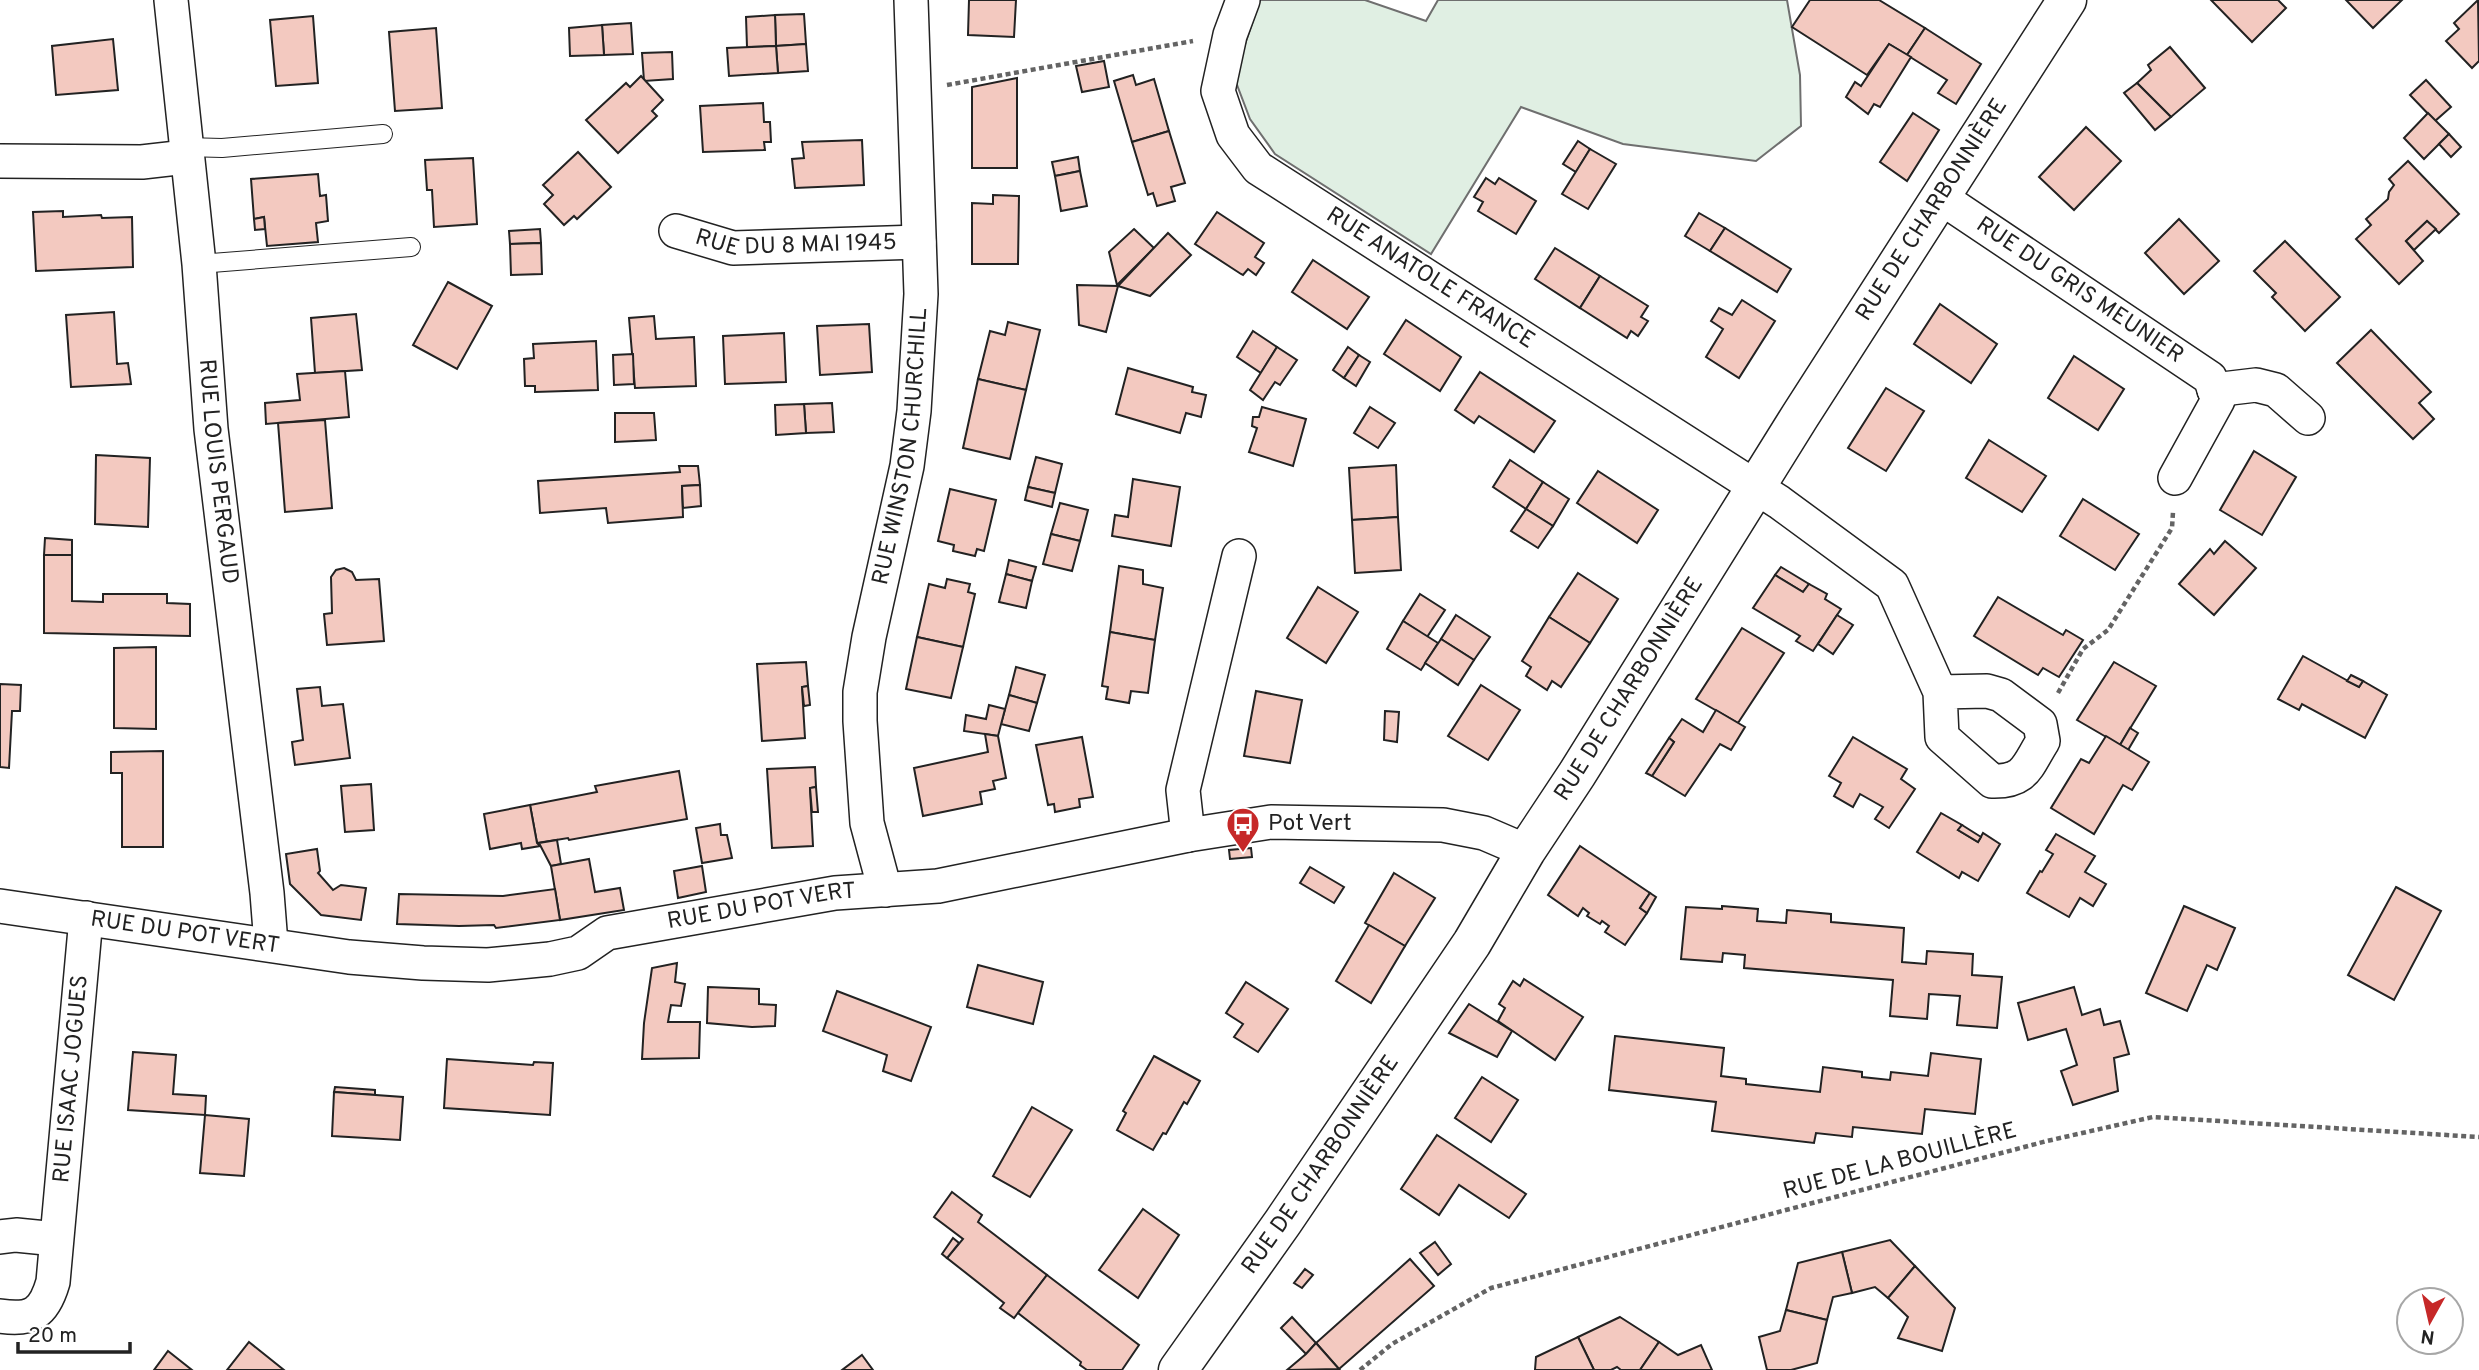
<svg xmlns="http://www.w3.org/2000/svg" width="2479" height="1370" viewBox="0 0 2479 1370" font-family="Overpass,sans-serif">
<rect width="100%" height="100%" fill="#fff"/>
<polygon fill="#e0efe3" stroke="#6f6f6f" stroke-width="2" points="1260,0 1365,0 1426,21 1438,0 1787,0 1800,75 1801,126 1756,161 1623,144 1521,107 1431,254 1275,154 1250,119 1234,77"/>
<g fill="#f3c9c0" stroke="#222" stroke-width="2">
<polygon points="969,0 1016,0 1014,37 968,35"/>
<polygon points="1810,0 1879,0 1925,28 1907,55 1889,44 1867,75 1792,27"/>
<polygon points="2211,0 2278,0 2286,8 2252,42"/>
<polygon points="2346,0 2402,0 2373,28"/>
<polygon points="2478,0 2479,61 2472,68 2446,41 2459,29 2454,23"/>
<polygon points="804,14 806,44 776,46 775,15"/>
<polygon points="775,15 776,46 747,47 746,17"/>
<polygon points="313,16 318,83 276,86 270,20"/>
<polygon points="631,23 633,54 604,55 602,25"/>
<polygon points="602,25 604,55 570,56 569,28"/>
<polygon points="436,28 442,108 395,111 389,32"/>
<polygon points="1925,28 1981,64 1956,104 1938,93 1947,80 1907,55"/>
<polygon points="113,39 118,90 56,95 52,46"/>
<polygon points="806,44 808,71 778,73 776,46"/>
<polygon points="1889,44 1911,57 1880,107 1874,104 1868,114 1846,97 1855,82 1861,86"/>
<polygon points="776,46 778,73 729,76 727,48"/>
<polygon points="2170,47 2205,88 2171,117 2137,83 2151,70 2148,65"/>
<polygon points="672,52 673,79 644,81 642,53"/>
<polygon points="1104,61 1109,87 1082,92 1076,66"/>
<polygon points="1133,75 1136,85 1154,79 1169,131 1132,142 1114,81"/>
<polygon points="641,76 663,100 652,111 657,116 618,153 586,120 626,83 630,87"/>
<polygon points="1017,78 1017,168 972,168 972,87"/>
<polygon points="2426,80 2451,107 2435,121 2410,95"/>
<polygon points="2137,83 2171,117 2155,130 2124,93"/>
<polygon points="763,103 764,122 770,122 771,142 764,142 765,150 703,152 700,106"/>
<polygon points="1913,113 1939,130 1907,181 1880,162"/>
<polygon points="2428,113 2449,134 2424,159 2404,138"/>
<polygon points="2086,127 2121,161 2074,210 2039,177"/>
<polygon points="1169,131 1185,183 1171,187 1175,201 1157,206 1153,193 1148,195 1132,142"/>
<polygon points="2449,134 2461,147 2451,157 2439,144"/>
<polygon points="862,140 864,185 795,188 792,159 804,158 802,142"/>
<polygon points="1578,141 1590,149 1576,172 1563,164"/>
<polygon points="1590,149 1616,164 1588,209 1562,194"/>
<polygon points="578,152 611,187 577,219 574,216 564,225 544,204 553,195 543,185"/>
<polygon points="1078,157 1080,171 1055,176 1052,162"/>
<polygon points="473,158 477,224 434,227 432,190 427,190 425,160"/>
<polygon points="2408,161 2459,214 2439,233 2427,221 2406,241 2423,261 2399,284 2356,239 2371,225 2366,219 2388,199 2389,192 2394,185 2389,179"/>
<polygon points="1080,171 1087,206 1061,211 1055,176"/>
<polygon points="318,174 320,196 326,195 328,221 316,223 318,242 267,246 264,217 254,219 251,179"/>
<polygon points="1486,178 1495,184 1499,178 1536,201 1516,234 1478,211 1483,202 1474,197"/>
<polygon points="993,195 1019,196 1018,264 972,264 972,203 993,204"/>
<polygon points="63,211 63,217 101,215 102,218 132,217 133,267 36,271 33,212"/>
<polygon points="1217,212 1264,243 1255,257 1264,263 1256,275 1248,269 1243,275 1241,274 1195,244"/>
<polygon points="1699,213 1725,228 1710,251 1685,236"/>
<polygon points="264,217 265,229 255,230 254,219"/>
<polygon points="2179,219 2219,261 2184,294 2145,253"/>
<polygon points="2427,221 2436,229 2414,250 2406,241"/>
<polygon points="1725,228 1791,269 1777,292 1710,251"/>
<polygon points="540,229 541,243 510,244 509,231"/>
<polygon points="1134,229 1154,248 1117,285 1109,252"/>
<polygon points="1168,233 1191,255 1150,296 1118,286"/>
<polygon points="2285,241 2340,297 2305,331 2272,297 2276,293 2254,271"/>
<polygon points="541,243 542,274 511,275 510,244"/>
<polygon points="1555,248 1600,276 1580,308 1535,279"/>
<polygon points="1313,260 1369,297 1347,329 1292,292"/>
<polygon points="1600,276 1648,306 1641,317 1648,321 1638,336 1631,331 1627,338 1580,308"/>
<polygon points="448,282 492,306 457,369 413,345"/>
<polygon points="1077,285 1118,286 1106,332 1079,325"/>
<polygon points="1742,300 1775,321 1739,378 1706,357 1723,329 1711,321 1719,308 1732,315"/>
<polygon points="1940,304 1997,344 1971,383 1914,344"/>
<polygon points="114,312 117,364 128,363 131,384 71,387 66,315"/>
<polygon points="356,314 362,370 315,373 311,318"/>
<polygon points="654,316 656,339 694,337 696,386 635,388 629,318"/>
<polygon points="1406,320 1461,357 1440,391 1384,354"/>
<polygon points="1008,322 1040,330 1026,390 978,379 990,331 1005,335"/>
<polygon points="869,324 872,372 820,375 817,326"/>
<polygon points="2371,330 2431,392 2419,403 2434,419 2413,439 2337,363"/>
<polygon points="1253,331 1277,347 1261,373 1237,357"/>
<polygon points="784,333 786,382 725,384 723,336"/>
<polygon points="596,341 598,390 535,392 535,386 525,386 524,359 534,358 533,344"/>
<polygon points="1277,347 1297,360 1280,385 1275,382 1263,400 1250,390"/>
<polygon points="1348,347 1359,355 1344,378 1333,370"/>
<polygon points="633,354 634,384 614,385 613,355"/>
<polygon points="1359,355 1370,362 1356,386 1344,378"/>
<polygon points="2074,356 2124,389 2098,430 2048,398"/>
<polygon points="1128,368 1193,387 1192,392 1206,395 1201,417 1186,413 1180,433 1116,414"/>
<polygon points="345,371 349,417 266,424 265,403 300,400 297,374"/>
<polygon points="1480,372 1555,421 1534,452 1479,416 1474,423 1455,410"/>
<polygon points="978,379 1026,390 1010,459 963,448"/>
<polygon points="1886,388 1924,411 1886,471 1848,448"/>
<polygon points="832,403 834,432 806,433 804,404"/>
<polygon points="804,404 806,433 776,435 775,405"/>
<polygon points="1262,407 1306,419 1293,466 1249,452 1257,428 1252,426 1253,417 1259,417"/>
<polygon points="1370,407 1395,423 1378,448 1354,433"/>
<polygon points="615,413 654,413 656,440 615,442"/>
<polygon points="325,420 332,508 285,512 278,423"/>
<polygon points="1989,440 2046,476 2022,512 1966,478"/>
<polygon points="2254,451 2296,477 2262,535 2220,510"/>
<polygon points="96,455 150,458 148,527 95,524"/>
<polygon points="1036,457 1062,464 1055,493 1028,487"/>
<polygon points="1510,460 1543,482 1526,509 1493,487"/>
<polygon points="1396,465 1398,517 1352,520 1349,468"/>
<polygon points="679,466 698,466 700,485 682,486 683,517 608,523 606,508 540,513 538,481 680,472"/>
<polygon points="1598,471 1658,510 1637,543 1577,503"/>
<polygon points="1133,479 1180,487 1171,546 1112,536 1115,515 1128,517"/>
<polygon points="1543,482 1569,499 1553,526 1526,509"/>
<polygon points="700,485 701,506 683,508 682,486"/>
<polygon points="1028,487 1055,493 1052,507 1025,500"/>
<polygon points="950,489 996,500 984,551 977,549 975,556 953,551 954,545 938,541"/>
<polygon points="2083,499 2139,534 2115,570 2060,536"/>
<polygon points="1060,503 1088,510 1080,541 1051,534"/>
<polygon points="1526,509 1553,526 1538,548 1511,531"/>
<polygon points="1398,517 1401,570 1355,573 1352,520"/>
<polygon points="1051,534 1080,541 1072,571 1043,564"/>
<polygon points="45,538 72,540 72,555 44,555"/>
<polygon points="2225,541 2256,568 2214,615 2179,584 2210,549 2214,554"/>
<polygon points="44,555 72,555 72,601 103,602 103,594 167,594 167,603 190,604 190,636 44,633"/>
<polygon points="1009,560 1036,567 1032,581 1006,574"/>
<polygon points="1119,566 1143,570 1143,584 1163,588 1155,640 1110,632"/>
<polygon points="1781,567 1809,584 1803,592 1775,575"/>
<polygon points="344,568 352,572 356,580 379,579 384,641 327,645 324,614 332,613 331,577 336,570"/>
<polygon points="1578,573 1618,599 1590,643 1549,617"/>
<polygon points="1006,574 1032,581 1026,608 999,602"/>
<polygon points="1775,575 1803,592 1809,584 1827,594 1825,599 1841,609 1813,651 1796,641 1800,636 1753,608"/>
<polygon points="947,579 970,584 968,592 975,594 963,647 917,637 929,584 945,588"/>
<polygon points="1318,587 1358,612 1326,663 1287,638"/>
<polygon points="1420,594 1445,610 1427,637 1403,621"/>
<polygon points="1998,597 2063,635 2066,630 2083,640 2059,677 2043,668 2038,675 1974,636"/>
<polygon points="1456,615 1490,637 1474,660 1441,639"/>
<polygon points="1837,615 1853,625 1833,654 1818,644"/>
<polygon points="1549,617 1590,643 1561,687 1552,681 1547,690 1526,676 1531,667 1522,661"/>
<polygon points="1403,621 1438,643 1421,670 1387,649"/>
<polygon points="1742,628 1784,653 1738,723 1696,699"/>
<polygon points="1110,632 1155,640 1148,693 1131,691 1129,703 1106,699 1108,687 1102,686"/>
<polygon points="917,637 963,647 951,698 906,689"/>
<polygon points="1441,639 1474,660 1458,685 1425,663"/>
<polygon points="156,647 156,729 114,728 114,648"/>
<polygon points="2303,656 2359,687 2363,681 2387,695 2365,738 2302,704 2299,710 2278,699"/>
<polygon points="806,662 808,686 802,687 805,738 762,741 757,664"/>
<polygon points="2114,662 2156,686 2120,745 2077,720"/>
<polygon points="1016,667 1045,675 1037,703 1009,695"/>
<polygon points="2351,675 2363,681 2359,687 2347,681"/>
<polygon points="0,684 21,685 20,711 12,711 9,768 0,767"/>
<polygon points="1481,685 1520,710 1488,760 1448,736"/>
<polygon points="808,686 810,705 804,706 802,687"/>
<polygon points="320,687 322,706 343,704 350,758 295,765 292,742 303,740 297,689"/>
<polygon points="1256,691 1302,700 1290,763 1244,756"/>
<polygon points="1009,695 1037,703 1029,731 1001,724"/>
<polygon points="989,705 1005,709 998,736 964,731 966,715 986,719"/>
<polygon points="1716,710 1745,727 1731,750 1720,744 1685,796 1652,776 1674,742 1669,738 1682,719 1703,732"/>
<polygon points="1385,711 1399,712 1397,742 1384,740"/>
<polygon points="2130,728 2138,733 2128,750 2120,745"/>
<polygon points="985,734 998,736 1006,778 993,781 995,789 980,792 982,804 923,816 914,768 988,752"/>
<polygon points="2106,736 2149,762 2132,790 2123,785 2094,834 2051,808 2081,759 2089,763"/>
<polygon points="1082,737 1093,797 1079,799 1080,807 1055,812 1054,804 1048,805 1036,745"/>
<polygon points="1853,737 1907,769 1901,779 1915,789 1889,828 1875,819 1883,807 1860,794 1853,807 1834,796 1841,783 1829,776"/>
<polygon points="1669,738 1674,742 1652,776 1646,773"/>
<polygon points="163,751 163,847 122,847 122,773 111,773 111,752"/>
<polygon points="815,767 816,787 810,788 813,846 772,848 767,769"/>
<polygon points="679,771 687,819 569,840 568,838 537,843 530,805 597,792 595,786"/>
<polygon points="371,784 374,830 345,832 341,786"/>
<polygon points="816,787 818,812 812,812 810,788"/>
<polygon points="530,805 537,843 540,846 522,849 521,843 490,849 484,814"/>
<polygon points="1941,813 1962,825 1958,830 1978,842 1983,833 2000,844 1978,881 1962,872 1959,878 1917,852"/>
<polygon points="720,824 721,835 727,835 732,858 702,863 696,828"/>
<polygon points="1962,825 1981,837 1978,842 1958,830"/>
<polygon points="2056,834 2095,856 2085,872 2106,884 2093,906 2080,898 2069,917 2027,893 2040,871 2042,872 2053,854 2046,850"/>
<polygon points="557,840 561,864 551,866 539,843"/>
<polygon points="1580,846 1650,893 1640,908 1647,913 1625,945 1605,932 1609,926 1602,921 1600,924 1587,916 1589,913 1583,908 1578,916 1548,895"/>
<polygon points="1251,848 1252,857 1230,859 1229,850"/>
<polygon points="317,849 320,871 318,873 333,890 341,885 366,888 361,920 321,915 290,884 286,854"/>
<polygon points="589,859 595,892 620,888 624,910 560,920 551,866"/>
<polygon points="702,866 706,892 678,898 674,871"/>
<polygon points="1310,867 1344,887 1334,903 1300,883"/>
<polygon points="1394,873 1435,898 1405,946 1365,923"/>
<polygon points="2396,887 2441,911 2394,1000 2348,975"/>
<polygon points="555,889 560,920 496,928 494,925 459,926 397,924 399,894 503,896"/>
<polygon points="1650,893 1656,897 1647,913 1640,908"/>
<polygon points="1722,906 1758,909 1757,921 1786,923 1787,910 1831,914 1831,922 1904,928 1902,962 1926,964 1927,951 1973,954 1972,975 2002,977 1997,1028 1957,1025 1960,996 1929,994 1927,1019 1890,1016 1893,980 1744,968 1745,955 1723,953 1722,962 1681,959 1686,907 1722,909"/>
<polygon points="2184,906 2235,928 2217,970 2207,965 2187,1011 2146,993"/>
<polygon points="1369,925 1405,946 1371,1003 1336,981"/>
<polygon points="677,963 675,982 685,984 681,1006 671,1005 668,1022 700,1022 699,1058 642,1059 644,1023 652,968"/>
<polygon points="978,965 1043,982 1033,1024 967,1007"/>
<polygon points="1524,979 1583,1017 1555,1060 1498,1021 1505,1008 1499,1004 1513,981 1520,986"/>
<polygon points="1246,982 1288,1009 1258,1052 1234,1037 1243,1024 1226,1013"/>
<polygon points="708,987 759,989 759,1004 776,1005 775,1026 752,1027 707,1023"/>
<polygon points="2074,987 2082,1015 2100,1009 2104,1025 2120,1021 2129,1054 2114,1058 2118,1091 2073,1105 2061,1071 2077,1065 2066,1029 2028,1040 2018,1003"/>
<polygon points="837,991 931,1027 911,1081 883,1071 887,1055 823,1031"/>
<polygon points="1469,1004 1512,1031 1497,1057 1449,1033"/>
<polygon points="1615,1036 1724,1048 1721,1076 1746,1079 1746,1084 1820,1092 1823,1067 1862,1072 1862,1077 1890,1080 1891,1072 1928,1076 1931,1053 1981,1059 1975,1114 1925,1109 1922,1134 1853,1127 1852,1137 1816,1133 1814,1143 1712,1131 1716,1102 1609,1090"/>
<polygon points="133,1052 176,1055 173,1094 206,1096 205,1115 128,1110"/>
<polygon points="1154,1056 1200,1081 1187,1104 1184,1102 1166,1134 1163,1133 1153,1150 1117,1130 1126,1113 1123,1111"/>
<polygon points="447,1059 533,1065 534,1062 553,1063 550,1115 444,1108"/>
<polygon points="1482,1077 1518,1100 1491,1142 1455,1118"/>
<polygon points="335,1087 375,1090 375,1095 334,1092"/>
<polygon points="334,1092 403,1097 400,1140 332,1136"/>
<polygon points="1032,1107 1072,1130 1030,1197 993,1176"/>
<polygon points="205,1115 249,1119 244,1176 200,1173"/>
<polygon points="1437,1135 1526,1194 1509,1218 1459,1185 1439,1215 1401,1189"/>
<polygon points="952,1192 982,1215 978,1222 1047,1275 1014,1318 1000,1308 1004,1303 947,1258 963,1239 934,1217"/>
<polygon points="1143,1209 1179,1235 1138,1298 1099,1270"/>
<polygon points="953,1238 959,1243 947,1258 942,1254"/>
<polygon points="1890,1240 1915,1266 1888,1298 1875,1287 1852,1293 1842,1252"/>
<polygon points="1435,1242 1451,1264 1438,1275 1420,1253"/>
<polygon points="1842,1252 1852,1293 1833,1297 1827,1320 1786,1310 1798,1263"/>
<polygon points="1410,1259 1434,1286 1339,1369 1316,1343"/>
<polygon points="1915,1266 1955,1308 1942,1351 1898,1338 1908,1317 1888,1298"/>
<polygon points="1305,1269 1313,1275 1302,1288 1294,1283"/>
<polygon points="1047,1275 1139,1345 1122,1370 1087,1370 1080,1365 1081,1362 1018,1313"/>
<polygon points="1786,1310 1827,1320 1817,1363 1791,1370 1767,1370 1759,1337 1780,1331"/>
<polygon points="1292,1317 1316,1343 1306,1354 1281,1328"/>
<polygon points="1620,1317 1659,1342 1640,1370 1621,1370 1617,1367 1611,1370 1594,1370 1578,1337"/>
<polygon points="1578,1337 1594,1370 1535,1370 1536,1357"/>
<polygon points="249,1342 284,1370 227,1370"/>
<polygon points="1659,1342 1678,1355 1701,1345 1712,1370 1640,1370"/>
<polygon points="1316,1343 1339,1369 1287,1370 1306,1354"/>
<polygon points="168,1351 192,1370 154,1370"/>
<polygon points="862,1355 873,1370 842,1370"/>
</g>
<g fill="none" stroke-linecap="round" stroke-linejoin="round">
<defs>
<g id="lane">
<polyline points="185,147 222,148 383,134"/>
<polyline points="199,264 411,247"/>
</g>
<g id="street">
<path id="s1" d="M171,0L199,264L211,429L267,893L271,944"/>
<path id="s2" d="M1243,0L1230,35L1218,91L1233,135L1258,168L1779,502L1892,585L1940,692L1942,737L1992,781C2026,782 2027,766 2043,741L2040,724L2001,695L1987,691L1940,692"/>
<polyline points="0,161 142,162 186,157"/>
<path id="s3" d="M1940,197L2210,378L2218,400L2175,478"/>
<path id="s4" d="M676,231L733,248L919,242"/>
<polyline points="2214,390 2256,385 2276,390 2308,418"/>
<polyline points="1188,835 1183,790 1239,556"/>
<path id="s5" d="M885,890L867,823L860,721V692L869,637L907,466L914,411L921,294L911,0"/>
<path id="s6" d="M0,906L349,957L423,963L488,965L550,959L578,953L607,933L835,893L938,886L1188,835L1271,822L1443,825L1484,833L1526,851"/>
<polyline points="0,1237 16,1235 56,1239"/>
<path id="s7" d="M0,1316C32,1321 44,1313 53,1282L86,918"/>
</g>
<g id="secondary">
<path id="s8" d="M1178,1370L1283,1222L1472,943L1526,851L1577,774L1800,416L2067,0"/>
</g>
</defs>
<use href="#lane" stroke="#222" stroke-width="20"/>
<use href="#street" stroke="#222" stroke-width="36"/>
<use href="#secondary" stroke="#222" stroke-width="41"/>
<g stroke="#646464" stroke-width="4.5" stroke-dasharray="5 3.5" stroke-linecap="butt">
<polyline points="947,85 1193,41"/>
<polyline points="2058,693 2083,649 2108,630 2172,528 2173,512"/>
<polyline points="1360,1370 1392,1344 1491,1288 2047,1141 2153,1117 2479,1137"/>
</g>
<use href="#lane" stroke="#fff" stroke-width="18"/>
<use href="#street" stroke="#fff" stroke-width="33"/>
<use href="#secondary" stroke="#fff" stroke-width="38"/>
</g>
<defs>
<symbol id="bus-pin" viewBox="-11 -11 22 30"><path d="M0 17L-7.5 6A9.5 9.5 0 1 1 7.5 6Z" fill="#c62828" stroke="#fff"/><path d="M-5-6H5V4H4V6H2V4H-2V6H-4V4H-5ZM-3.5-4V0h7V-4ZM-3.5 1.2v1.5H-2V1.2ZM2 1.2v1.5H3.5V1.2Z" fill="#fff"/></symbol>
</defs>
<g fill-rule="evenodd">
<use href="#bus-pin" x="1224" y="805" width="38" height="52"/>
</g>
<g text-anchor="middle" dominant-baseline="central" stroke-width="5" stroke-linejoin="round" paint-order="stroke">
<g font-size="23" fill="#222" stroke="#fff">
<text stroke="none"><textPath href="#s8" startOffset="1384">RUE DE CHARBONNIÈRE</textPath></text>
<text stroke="none"><textPath href="#s4" startOffset="122">RUE DU 8 MAI 1945</textPath></text>
<text stroke="none"><textPath href="#s2" startOffset="387">RUE ANATOLE FRANCE</textPath></text>
<text stroke="none"><textPath href="#s3" startOffset="168">RUE DU GRIS MEUNIER</textPath></text>
<text stroke="none"><textPath href="#s5" startOffset="450">RUE WINSTON CHURCHILL</textPath></text>
<text stroke="none"><textPath href="#s1" startOffset="474">RUE LOUIS PERGAUD</textPath></text>
<text stroke="none"><textPath href="#s8" startOffset="817">RUE DE CHARBONNIÈRE</textPath></text>
<text stroke="none"><textPath href="#s6" startOffset="775">RUE DU POT VERT</textPath></text>
<text stroke="none"><textPath href="#s6" startOffset="187">RUE DU POT VERT</textPath></text>
<text stroke="none"><textPath href="#s7" startOffset="276">RUE ISAAC JOGUES</textPath></text>
<text transform="translate(1900 1162) rotate(-15)">RUE DE LA BOUILLÈRE</text>
<text stroke="none"><textPath href="#s8" startOffset="250">RUE DE CHARBONNIÈRE</textPath></text>
</g>
<g font-size="23" fill="#222" stroke="#fff" text-anchor="start">
<text x="1268" y="824">Pot Vert</text>
</g>
</g>
<g transform="translate(2430 1321) rotate(188)"><circle r="33" fill="#ffffff" stroke="#a7a7a7" stroke-width="2"/>
<path d="M0-5L12 26L0 18L-12 26Z" fill="#c62828"/>
<text y="-10" font-size="19" font-weight="bold" text-anchor="middle" fill="#222222">N</text>
</g>
<path d="M18 1342v10h112v-10" fill="none" stroke="#222222" stroke-width="3.5"/>
<text x="28" y="1342" font-size="21" fill="#222222" stroke="#ffffff" stroke-width="5" paint-order="stroke">20 m</text>
</svg>
